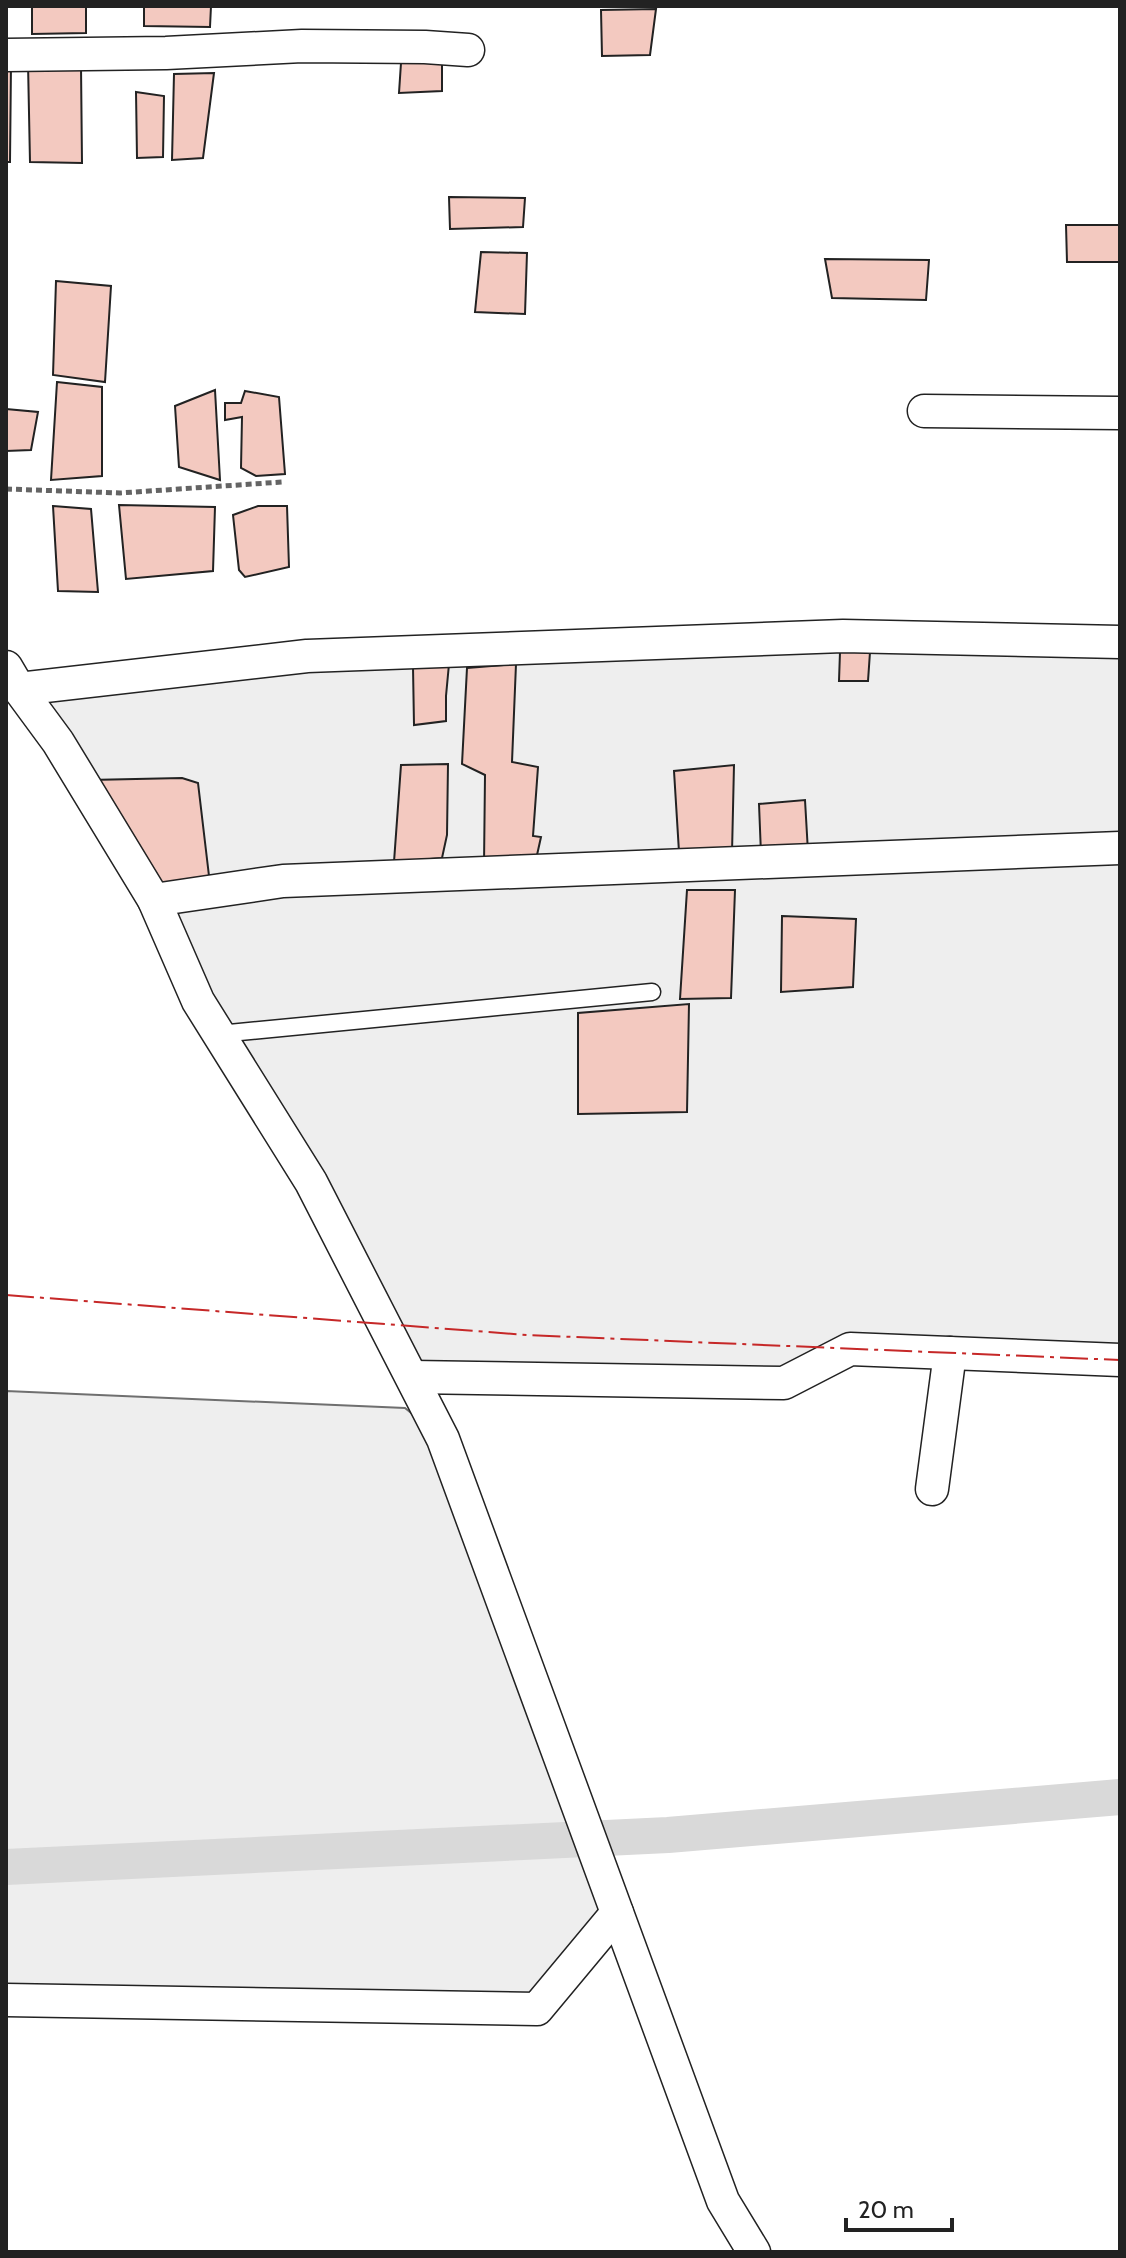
<svg xmlns="http://www.w3.org/2000/svg" width="1126" height="2258" viewBox="0 0 1126 2258" font-family="Cabin,sans-serif">
<rect width="100%" height="100%" fill="#fff"/>
<g fill="#eee" stroke="#6f6f6f" stroke-width="2">
<polygon points="1120,642 1120,1360 851,1349 784,1383 412,1377 19,689 307,656"/>
<polygon points="6,1391 405,1408 443,1439 617,1913 537,2009 6,2001"/>
</g>
<g fill="none" stroke-linecap="round" stroke-linejoin="round">
<polyline stroke="#d9d9d9" stroke-width="36" points="6,1867 668,1835 1120,1797"/>
</g>
<g fill="#f3c9c0" stroke="#222" stroke-width="2">
<polygon points="32,6 86,6 86,33 32,34"/>
<polygon points="144,6 211,6 210,27 144,26"/>
<polygon points="656,9 650,55 602,56 601,10"/>
<polygon points="442,60 442,91 399,93 401,63"/>
<polygon points="28,63 81,66 82,163 30,162"/>
<polygon points="6,64 11,64 10,162 6,162"/>
<polygon points="214,73 203,158 172,160 174,74"/>
<polygon points="136,92 164,96 163,157 137,158"/>
<polygon points="449,197 525,198 523,227 450,229"/>
<polygon points="1066,225 1120,225 1120,262 1067,262"/>
<polygon points="481,252 527,253 525,314 475,312"/>
<polygon points="825,259 929,260 926,300 832,298"/>
<polygon points="56,281 111,286 105,382 53,375"/>
<polygon points="57,382 102,387 102,476 51,480"/>
<polygon points="215,390 220,480 179,467 175,406"/>
<polygon points="245,391 279,397 285,474 256,476 241,468 242,417 225,420 225,403 241,403"/>
<polygon points="6,409 38,412 31,450 6,451"/>
<polygon points="119,505 215,507 213,571 126,579"/>
<polygon points="53,506 91,509 98,592 58,591"/>
<polygon points="258,506 287,506 289,567 245,577 239,570 233,515"/>
<polygon points="840,652 870,652 868,681 839,681"/>
<polygon points="449,664 446,696 446,721 414,725 413,667"/>
<polygon points="516,664 512,762 538,767 533,836 541,837 535,864 484,865 485,775 462,764 467,668"/>
<polygon points="448,764 447,835 442,858 394,862 401,765"/>
<polygon points="734,765 732,853 679,852 674,771"/>
<polygon points="182,778 198,783 209,876 160,890 90,780"/>
<polygon points="805,800 808,852 761,854 759,804"/>
<polygon points="687,890 735,890 731,998 680,999"/>
<polygon points="782,916 856,919 853,987 781,992"/>
<polygon points="689,1004 687,1112 578,1114 578,1013"/>
</g>
<g fill="none" stroke-linecap="round" stroke-linejoin="round">
<defs>
<polyline id="lane" points="219,1034 652,992"/>
<g id="street">
<polyline points="6,55 166,53 302,46 425,47 468,50"/>
<polyline points="924,411 1120,413"/>
<polyline points="6,667 19,689 58,742 154,900 198,1001 311,1182 443,1439 723,2201 754,2252"/>
<polyline points="19,689 307,656 843,636 1120,642"/>
<polyline points="154,900 283,881 1120,848"/>
<polyline points="412,1377 784,1383 850,1349 1120,1360"/>
<polyline points="932,1489 950,1353"/>
<polyline points="6,2000 537,2009 617,1913"/>
</g>
</defs>
<use href="#lane" stroke="#222" stroke-width="19"/>
<use href="#street" stroke="#222" stroke-width="35"/>
<polyline stroke="#646464" stroke-width="5" stroke-dasharray="6 4" stroke-linecap="butt" points="6,489 120,493 282,482"/>
<use href="#lane" stroke="#fff" stroke-width="16"/>
<use href="#street" stroke="#fff" stroke-width="32"/>
<polyline stroke="#c62828" stroke-width="2" stroke-dasharray="28 6 4 6" stroke-linecap="butt" points="6,1295 527,1335 1120,1360"/>
</g>
<rect width="1126" height="2258" fill="none" stroke="#222222" stroke-width="16"/>
<path d="M846 2218v12h106v-12" fill="none" stroke="#222222" stroke-width="4"/>
<text x="858" y="2218" font-size="24" fill="#222222" stroke="#ffffff" stroke-width="6" paint-order="stroke">20 m</text>
</svg>
